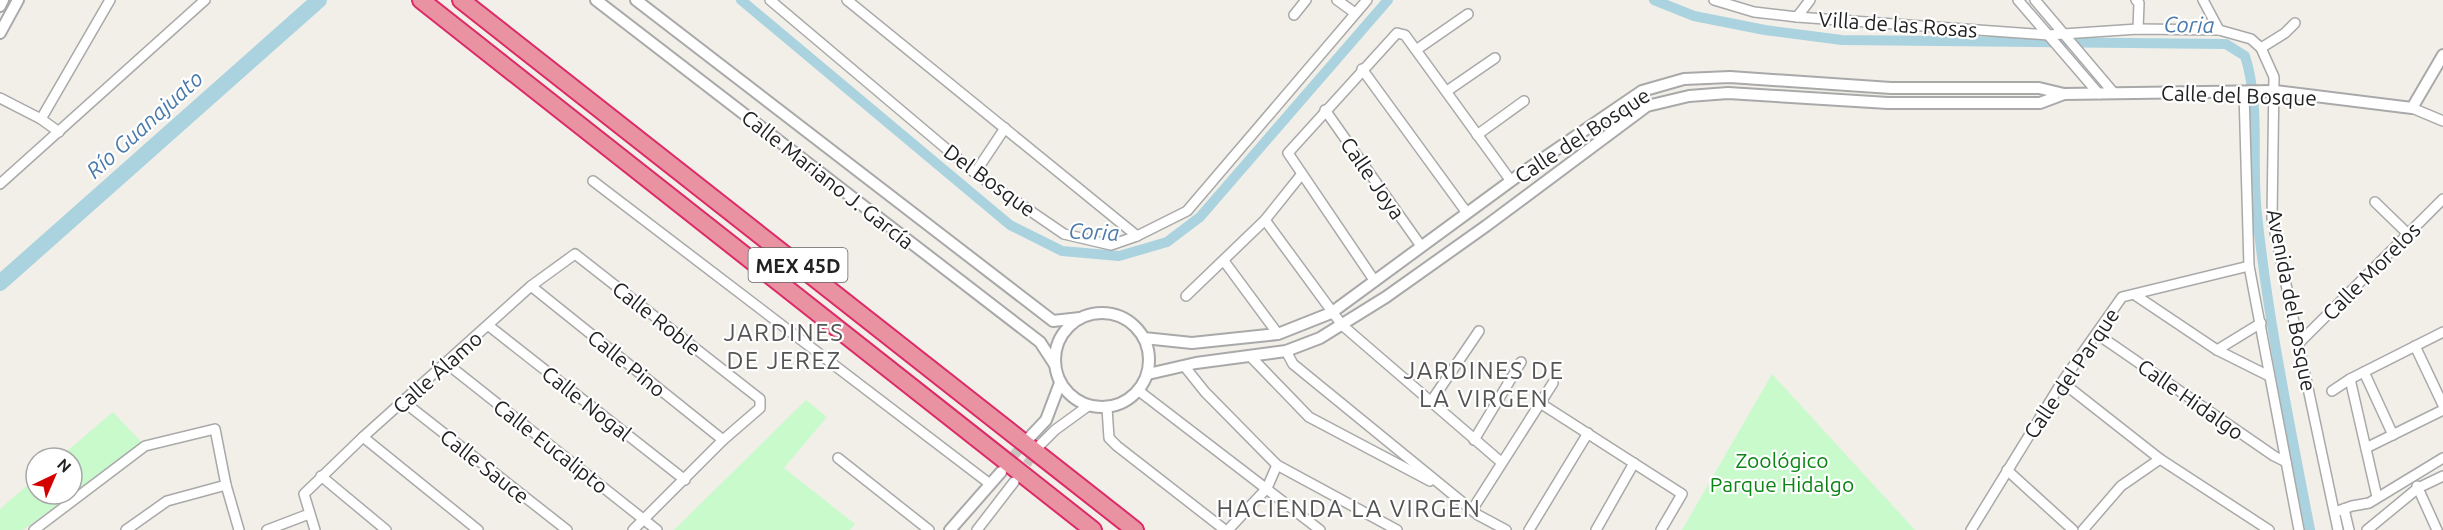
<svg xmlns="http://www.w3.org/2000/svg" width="2443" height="530" viewBox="0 0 2443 530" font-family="Ubuntu,sans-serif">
<rect width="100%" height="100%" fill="#f2efe9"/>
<g fill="#c8facc">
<polygon points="1772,374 1915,530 1682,530"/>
<polygon points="806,400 827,417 784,468 855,524 850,530 674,530"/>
<polygon points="113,412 141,442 72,494 72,458 59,458"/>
<polygon points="36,478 36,494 72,494 23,530 0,530 0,509"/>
</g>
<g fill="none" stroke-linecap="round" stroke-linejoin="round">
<g stroke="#aad3df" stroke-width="10">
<polyline points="741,0 1010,225 1062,251 1119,256 1167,242 1200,217 1388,0"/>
<path d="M1654,0L1694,16L1765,30L1842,40L2226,44L2245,56C2261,106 2251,162 2257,214C2268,321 2290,425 2310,530"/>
</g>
<polyline stroke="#aad3df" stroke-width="16" points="0,283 319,0"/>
<polyline stroke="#c8c6c1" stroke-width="9" stroke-dasharray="9 4.5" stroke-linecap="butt" points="1019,475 1037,450"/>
<polyline stroke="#c8c6c1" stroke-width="10" stroke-dasharray="10 5" stroke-linecap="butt" points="1004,467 1027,440"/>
<defs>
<g id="minor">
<polyline points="770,0 975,173 1064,234 1111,245 1137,236 1187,211 1367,0"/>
<polyline points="847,0 1137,236"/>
<polyline points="1337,0 1355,13"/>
<polyline points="1714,0 1754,12 1797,17 2048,35 2138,29 2219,30 2251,39 2261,48 2274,77 2272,218 2338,530"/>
<polyline points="2018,0 2099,94"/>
<polyline points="2035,0 2113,92"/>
<polyline points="2136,0 2139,3 2138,29"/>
<polyline points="2203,0 2219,30"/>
<polyline points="1294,15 1306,0"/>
<polyline points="1797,17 1810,0"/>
<polyline points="2261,48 2285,33 2295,23"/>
<polyline points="1416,50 1468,14"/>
<polyline points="1362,69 1467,213"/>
<polyline points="1447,91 1495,58"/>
<polyline points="2244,92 2249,266 2299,530"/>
<polyline points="0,98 41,119 59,132"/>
<polyline points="2412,108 2443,121"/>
<polyline points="1325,110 1421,246"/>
<polyline points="41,119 110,0"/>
<polyline points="1477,135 1524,101"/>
<polyline points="975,173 1005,128"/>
<polyline points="593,181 990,484"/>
<polyline points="0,184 205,0"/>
<polyline points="2375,202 2408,234"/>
<polyline points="1265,220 1342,325 1501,462"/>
<polyline points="1224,261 1278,334"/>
<polyline points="1374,280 1288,153 1397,33 1405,35 1511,181"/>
<polyline points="531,286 723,440"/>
<polyline points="2135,295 2217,350 2269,376"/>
<polyline points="1186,296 1265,220 1301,175"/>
<polyline points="489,326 685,480"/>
<polyline points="2097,334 2274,456 2286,462"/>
<polyline points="2299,343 2443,199"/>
<polyline points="2415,346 2443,405"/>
<polyline points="2217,350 2261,323"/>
<polyline points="1286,351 1293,364 1478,515 1506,530"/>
<polyline points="1250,356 1309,417 1430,481"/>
<polyline points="446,363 657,530"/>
<polyline points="1185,367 1205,392 1277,465 1397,530"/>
<polyline points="2364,372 2393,435"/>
<polyline points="2350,379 2377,497"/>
<polyline points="2062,382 2160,459 2269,530"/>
<polyline points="1139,391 1320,530"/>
<polyline points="2332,391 2350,379 2443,332"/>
<polyline points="404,402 567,530"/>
<polyline points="1430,403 1479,331"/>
<polyline points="1540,403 1682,494 1661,530"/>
<polyline points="1107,408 1109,438 1117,446 1225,530"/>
<polyline points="363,437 478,530"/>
<polyline points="1474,440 1521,362"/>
<polyline points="1040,445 1055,430 1088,406"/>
<polyline points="2366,448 2443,410"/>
<polyline points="838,458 929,530"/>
<polyline points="2007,470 2073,530"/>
<polyline points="321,476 386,530"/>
<polyline points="2417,486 2437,530"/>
<polyline points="2344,509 2349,530"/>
<polyline points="1472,510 1553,383"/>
<polyline points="2335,512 2352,506 2369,503 2443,458"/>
<polyline points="34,530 145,446 215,429 226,485 239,530"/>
<polyline points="126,530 167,501 226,485"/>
<polyline points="267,530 309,514"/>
<polyline points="315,530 304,494 363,437 531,286 575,254 760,399 760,408 723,440 633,530"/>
<polyline points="977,530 1014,482"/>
<polyline points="1228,530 1267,488 1277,465"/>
<polyline points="1529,530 1588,433"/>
<polyline points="1596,530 1634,463"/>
<polyline points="1971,530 2062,382 2122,297 2249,266"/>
<polyline points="2083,530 2121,486 2160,459"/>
<polyline points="2367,530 2418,488 2443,476"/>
</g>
<g id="tertiary">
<polyline points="596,0 1040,342 1055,365"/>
<polyline points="636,0 1053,321 1080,318"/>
<polyline points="0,6 3,0"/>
<polyline points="0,33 18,0"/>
<circle cx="1102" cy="360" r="47"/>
<polyline points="1144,338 1192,343 1278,334 1331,313 1519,175 1642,91 1684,79 1730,77 1891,88 2039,88 2064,94 2275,91 2412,108 2443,55"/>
<polyline points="1148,374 1196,363 1286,351 1320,338 1386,297 1486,226 1647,106 1689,96 1728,93 1888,103 2040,103 2064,94"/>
<polyline points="1029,438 1046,420 1060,383"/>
<polyline points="950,530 1001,472"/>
</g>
<g id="motorway">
<polyline points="421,0 1093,530"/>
<polyline points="461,0 1135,530"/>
</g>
</defs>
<use href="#minor" stroke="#a9a9a9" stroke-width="12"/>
<use href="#tertiary" stroke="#a9a9a9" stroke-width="14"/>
<use href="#motorway" stroke="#dc2a67" stroke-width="20"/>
<use href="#minor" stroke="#fff" stroke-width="9"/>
<use href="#tertiary" stroke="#fff" stroke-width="10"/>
<use href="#motorway" stroke="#e892a2" stroke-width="16"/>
</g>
<g text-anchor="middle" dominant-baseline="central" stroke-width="4.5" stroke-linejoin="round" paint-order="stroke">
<rect fill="#fff" stroke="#646464" stroke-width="1.5" x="748.5" y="248" width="99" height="34" rx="4.5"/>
<g font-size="20" font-weight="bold" fill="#222">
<text x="798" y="265">MEX 45D</text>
</g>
<g font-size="21" fill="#222" stroke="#fff">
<text transform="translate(1898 24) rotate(4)">Villa de las Rosas</text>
<text transform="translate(2239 95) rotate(2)">Calle del Bosque</text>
<text transform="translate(1582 135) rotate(-33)">Calle del Bosque</text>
<text transform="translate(1373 178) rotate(55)">Calle Joya</text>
<text transform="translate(828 179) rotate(38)">Calle Mariano J. García</text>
<text transform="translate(990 180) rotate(36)">Del Bosque</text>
<text transform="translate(2371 271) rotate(-45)">Calle Morelos</text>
<text transform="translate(2292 300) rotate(79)">Avenida del Bosque</text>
<text transform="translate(657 318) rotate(38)">Calle Roble</text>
<text transform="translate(627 363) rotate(39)">Calle Pino</text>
<text transform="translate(437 372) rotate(-42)">Calle Álamo</text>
<text transform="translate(2071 373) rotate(-56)">Calle del Parque</text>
<text transform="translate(2191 399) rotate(35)">Calle Hidalgo</text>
<text transform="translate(587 403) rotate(38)">Calle Nogal</text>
<text transform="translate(551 446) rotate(38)">Calle Eucalipto</text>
<text transform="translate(485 466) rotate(38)">Calle Sauce</text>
</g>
<g font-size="21" fill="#0c8416" stroke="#fff">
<text x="1782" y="460">Zoológico<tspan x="1782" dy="24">Parque Hidalgo</tspan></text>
</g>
<g font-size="22" font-style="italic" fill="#4a7aab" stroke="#fff">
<text transform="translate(2189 24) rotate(1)">Coria</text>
<text transform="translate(144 124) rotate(-42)">Río Guanajuato</text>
<text transform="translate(1094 231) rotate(3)">Coria</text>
</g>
<g font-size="24" letter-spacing="1.5" fill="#555" stroke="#fff">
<text x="784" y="332">JARDINES<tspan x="784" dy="28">DE JEREZ</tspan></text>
<text x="1484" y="370">JARDINES DE<tspan x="1484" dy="28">LA VIRGEN</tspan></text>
<text x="1349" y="508">HACIENDA LA VIRGEN</text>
</g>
</g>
<g transform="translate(54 476) rotate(44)"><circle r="28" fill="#ffffff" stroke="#a7a7a7" stroke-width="1.5"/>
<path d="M0-4.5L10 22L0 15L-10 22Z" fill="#d40000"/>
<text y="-9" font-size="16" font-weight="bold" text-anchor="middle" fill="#222222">N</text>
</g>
</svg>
